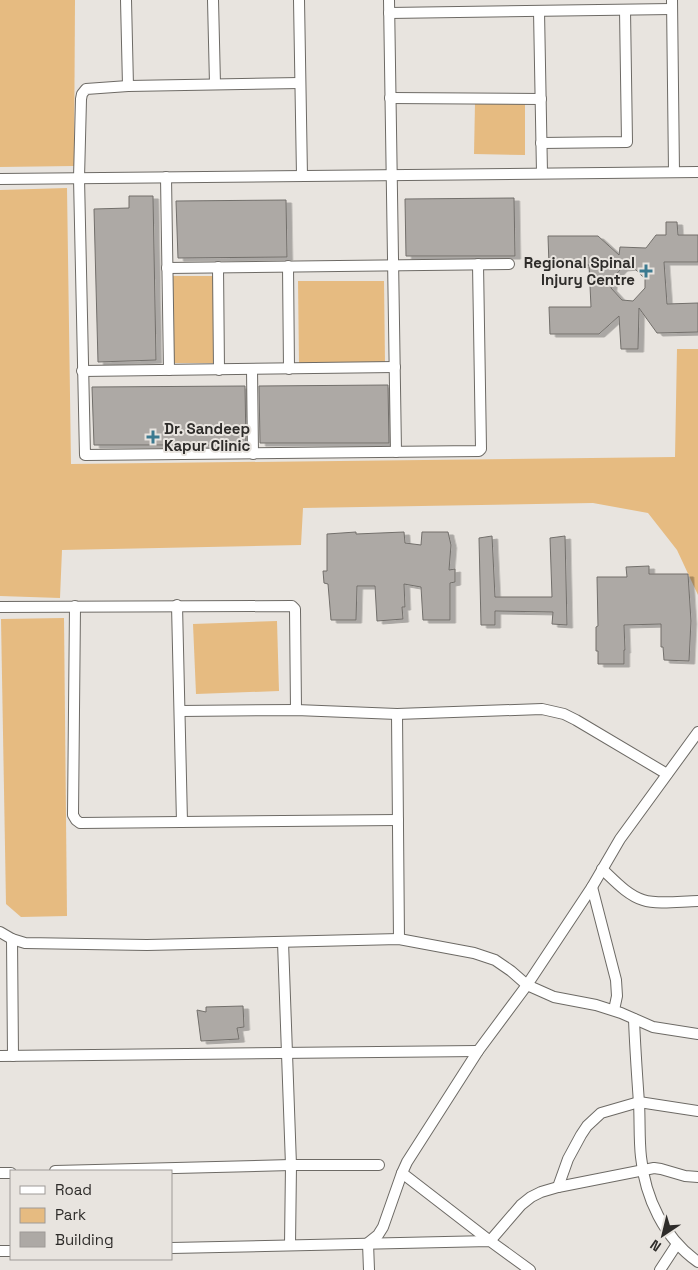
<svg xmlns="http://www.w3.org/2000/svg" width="698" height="1270" viewBox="0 0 698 1270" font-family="'Space Grotesk',sans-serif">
<defs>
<filter id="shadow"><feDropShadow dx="5.5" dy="3" stdDeviation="0" flood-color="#0004"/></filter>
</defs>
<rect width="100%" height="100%" fill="#e8e4df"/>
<g fill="#e6bb81">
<polygon points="0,0 75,0 74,166 0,167"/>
<polygon points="475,103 525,104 525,155 474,154"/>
<polygon points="67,188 71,464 675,457 677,349 698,349 698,595 677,550 648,513 593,503 303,508 301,545 62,550 60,598 0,596 0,190"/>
<polygon points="173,276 213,276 213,363 174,363"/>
<polygon points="298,281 384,281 385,363 299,363"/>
<polygon points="64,618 67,916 21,917 6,904 1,619"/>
<polygon points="277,621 279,691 196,694 193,624"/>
</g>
<g fill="#ada9a5" stroke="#726f6b" fill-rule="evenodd" filter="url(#shadow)">
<polygon points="129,196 153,196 156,360 98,362 94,209 129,208"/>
<polygon points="514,198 515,256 406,256 405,199"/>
<polygon points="286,200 287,257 178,258 176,201"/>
<path d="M666,222H677L678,235H698V262H664L667,304L698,303V332L657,333L639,308L638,349H621L619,316L599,334H550L549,307H591L589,265H549L548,236H598L619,255L620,247L646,248L656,235H666ZM633,267L645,279V288L633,301L622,300L611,288L612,279L622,268Z"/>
<polygon points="388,385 389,443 260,443 259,386"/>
<polygon points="245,386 246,445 94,445 92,387"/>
<polygon points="356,532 356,534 404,532 405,543 421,545 422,532 448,532 451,545 449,570 455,569 455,582 450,583 450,620 423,620 421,587 404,584 405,607 402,607 403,619 377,621 375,586 357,586 356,620 331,620 328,584 324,583 323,571 327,571 327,534"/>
<polygon points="492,536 495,597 552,597 550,538 565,536 567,625 552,624 553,612 495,611 495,625 481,625 479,538"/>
<polygon points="649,566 649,574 688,574 691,621 689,661 664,660 663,647 661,647 661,624 624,625 625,650 624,650 624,664 598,664 598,651 596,651 596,627 598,626 597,577 627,577 626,567"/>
<polygon points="243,1006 244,1027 237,1028 239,1039 201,1041 197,1010 206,1012 206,1007"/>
</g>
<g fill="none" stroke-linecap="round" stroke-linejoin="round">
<defs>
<g id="minor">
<polyline points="126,0 128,86"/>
<polyline points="213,0 215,84"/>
<polyline points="299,0 302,176"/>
<polyline points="389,0 396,452"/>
<polyline points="672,0 674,172"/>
<polyline points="539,11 542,173"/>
<polyline points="389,13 672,9"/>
<polyline points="300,83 128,86 86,89 82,94 81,99 79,178 85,455 479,451 481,449 478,264"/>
<polyline points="390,98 541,99"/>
<polyline points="541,143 627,142 625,10"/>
<polyline points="166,177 169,370"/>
<polyline points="0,179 698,172"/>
<polyline points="288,266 289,369"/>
<polyline points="218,267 219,370"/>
<polyline points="167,268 509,264"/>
<polyline points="252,369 253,454"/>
<polyline points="82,371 395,367"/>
<polyline points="177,605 182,822"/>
<polyline points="75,606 73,815 76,820 80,823 398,820"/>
<polyline points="0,607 292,606 295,609 296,710"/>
<polyline points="180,711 296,710 397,714 542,709 564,714 576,720 667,774"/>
<polyline points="397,714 399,939"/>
<polyline points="698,732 620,839 592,887 527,985 478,1051 407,1162 402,1173 490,1241 521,1205 531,1197 541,1192 558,1187 654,1168 661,1169 685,1176 698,1177"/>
<path d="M602,869C614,880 627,895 643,900C658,905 682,901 698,901"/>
<polyline points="592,887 616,980 617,996 614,1010"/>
<polyline points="0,932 12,939 25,943 147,945 399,939 474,953 495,960 511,971 527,985 554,997 596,1005 621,1013 653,1027 698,1034"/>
<polyline points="12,939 13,1056"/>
<polyline points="283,942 291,1165 290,1245"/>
<path d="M634,1019C635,1047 637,1075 639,1103C640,1121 639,1140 641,1157C645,1198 664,1238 698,1262"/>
<polyline points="0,1056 478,1051"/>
<polyline points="55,1171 291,1165 379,1165"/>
<polyline points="0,1173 11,1173"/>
<polyline points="558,1187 568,1159 581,1135 587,1126 601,1113 639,1102 698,1111"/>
<polyline points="171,1248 490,1241 530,1270"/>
<polyline points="0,1251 11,1251"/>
<polyline points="369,1270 368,1243 378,1235 383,1227 402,1173"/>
<polyline points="660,1270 677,1244"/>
</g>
</defs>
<use href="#minor" stroke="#6d6a65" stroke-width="12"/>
<use href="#minor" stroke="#fff" stroke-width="10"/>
</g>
<g fill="#3c7a90" stroke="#e8e4df" stroke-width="2">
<path d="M643.5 263.5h5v5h5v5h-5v5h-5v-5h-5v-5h5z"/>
<path d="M150.5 429.5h5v5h5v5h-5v5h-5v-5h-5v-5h5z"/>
</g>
<g text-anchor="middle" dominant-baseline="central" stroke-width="4" stroke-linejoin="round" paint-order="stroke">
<g font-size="15" font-weight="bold" fill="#2e2c2a" stroke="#e8e4df" text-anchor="end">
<text x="635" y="262">Regional Spinal<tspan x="635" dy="17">Injury Centre</tspan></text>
<text x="164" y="428" text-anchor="start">Dr. Sandeep<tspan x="164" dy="17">Kapur Clinic</tspan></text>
</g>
</g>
<rect x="10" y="1170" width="162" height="90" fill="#e8e4df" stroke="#9e9a97"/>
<rect x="20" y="1186" width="25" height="8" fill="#ffffff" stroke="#9e9a97"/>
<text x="55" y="1195" font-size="15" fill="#2e2c2a">Road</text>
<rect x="20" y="1208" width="25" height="15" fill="#e6bb81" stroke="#9e9a97"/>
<text x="55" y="1220" font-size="15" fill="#2e2c2a">Park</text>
<rect x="20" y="1232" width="25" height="15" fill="#ada9a5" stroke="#9e9a97"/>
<text x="55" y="1245" font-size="15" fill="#2e2c2a">Building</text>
<g transform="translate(663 1235) rotate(215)" stroke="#e8e4df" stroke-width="4" paint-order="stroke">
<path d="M0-4L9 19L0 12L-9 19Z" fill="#2e2c2a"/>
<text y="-8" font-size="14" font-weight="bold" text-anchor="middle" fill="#2e2c2a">N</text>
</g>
</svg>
